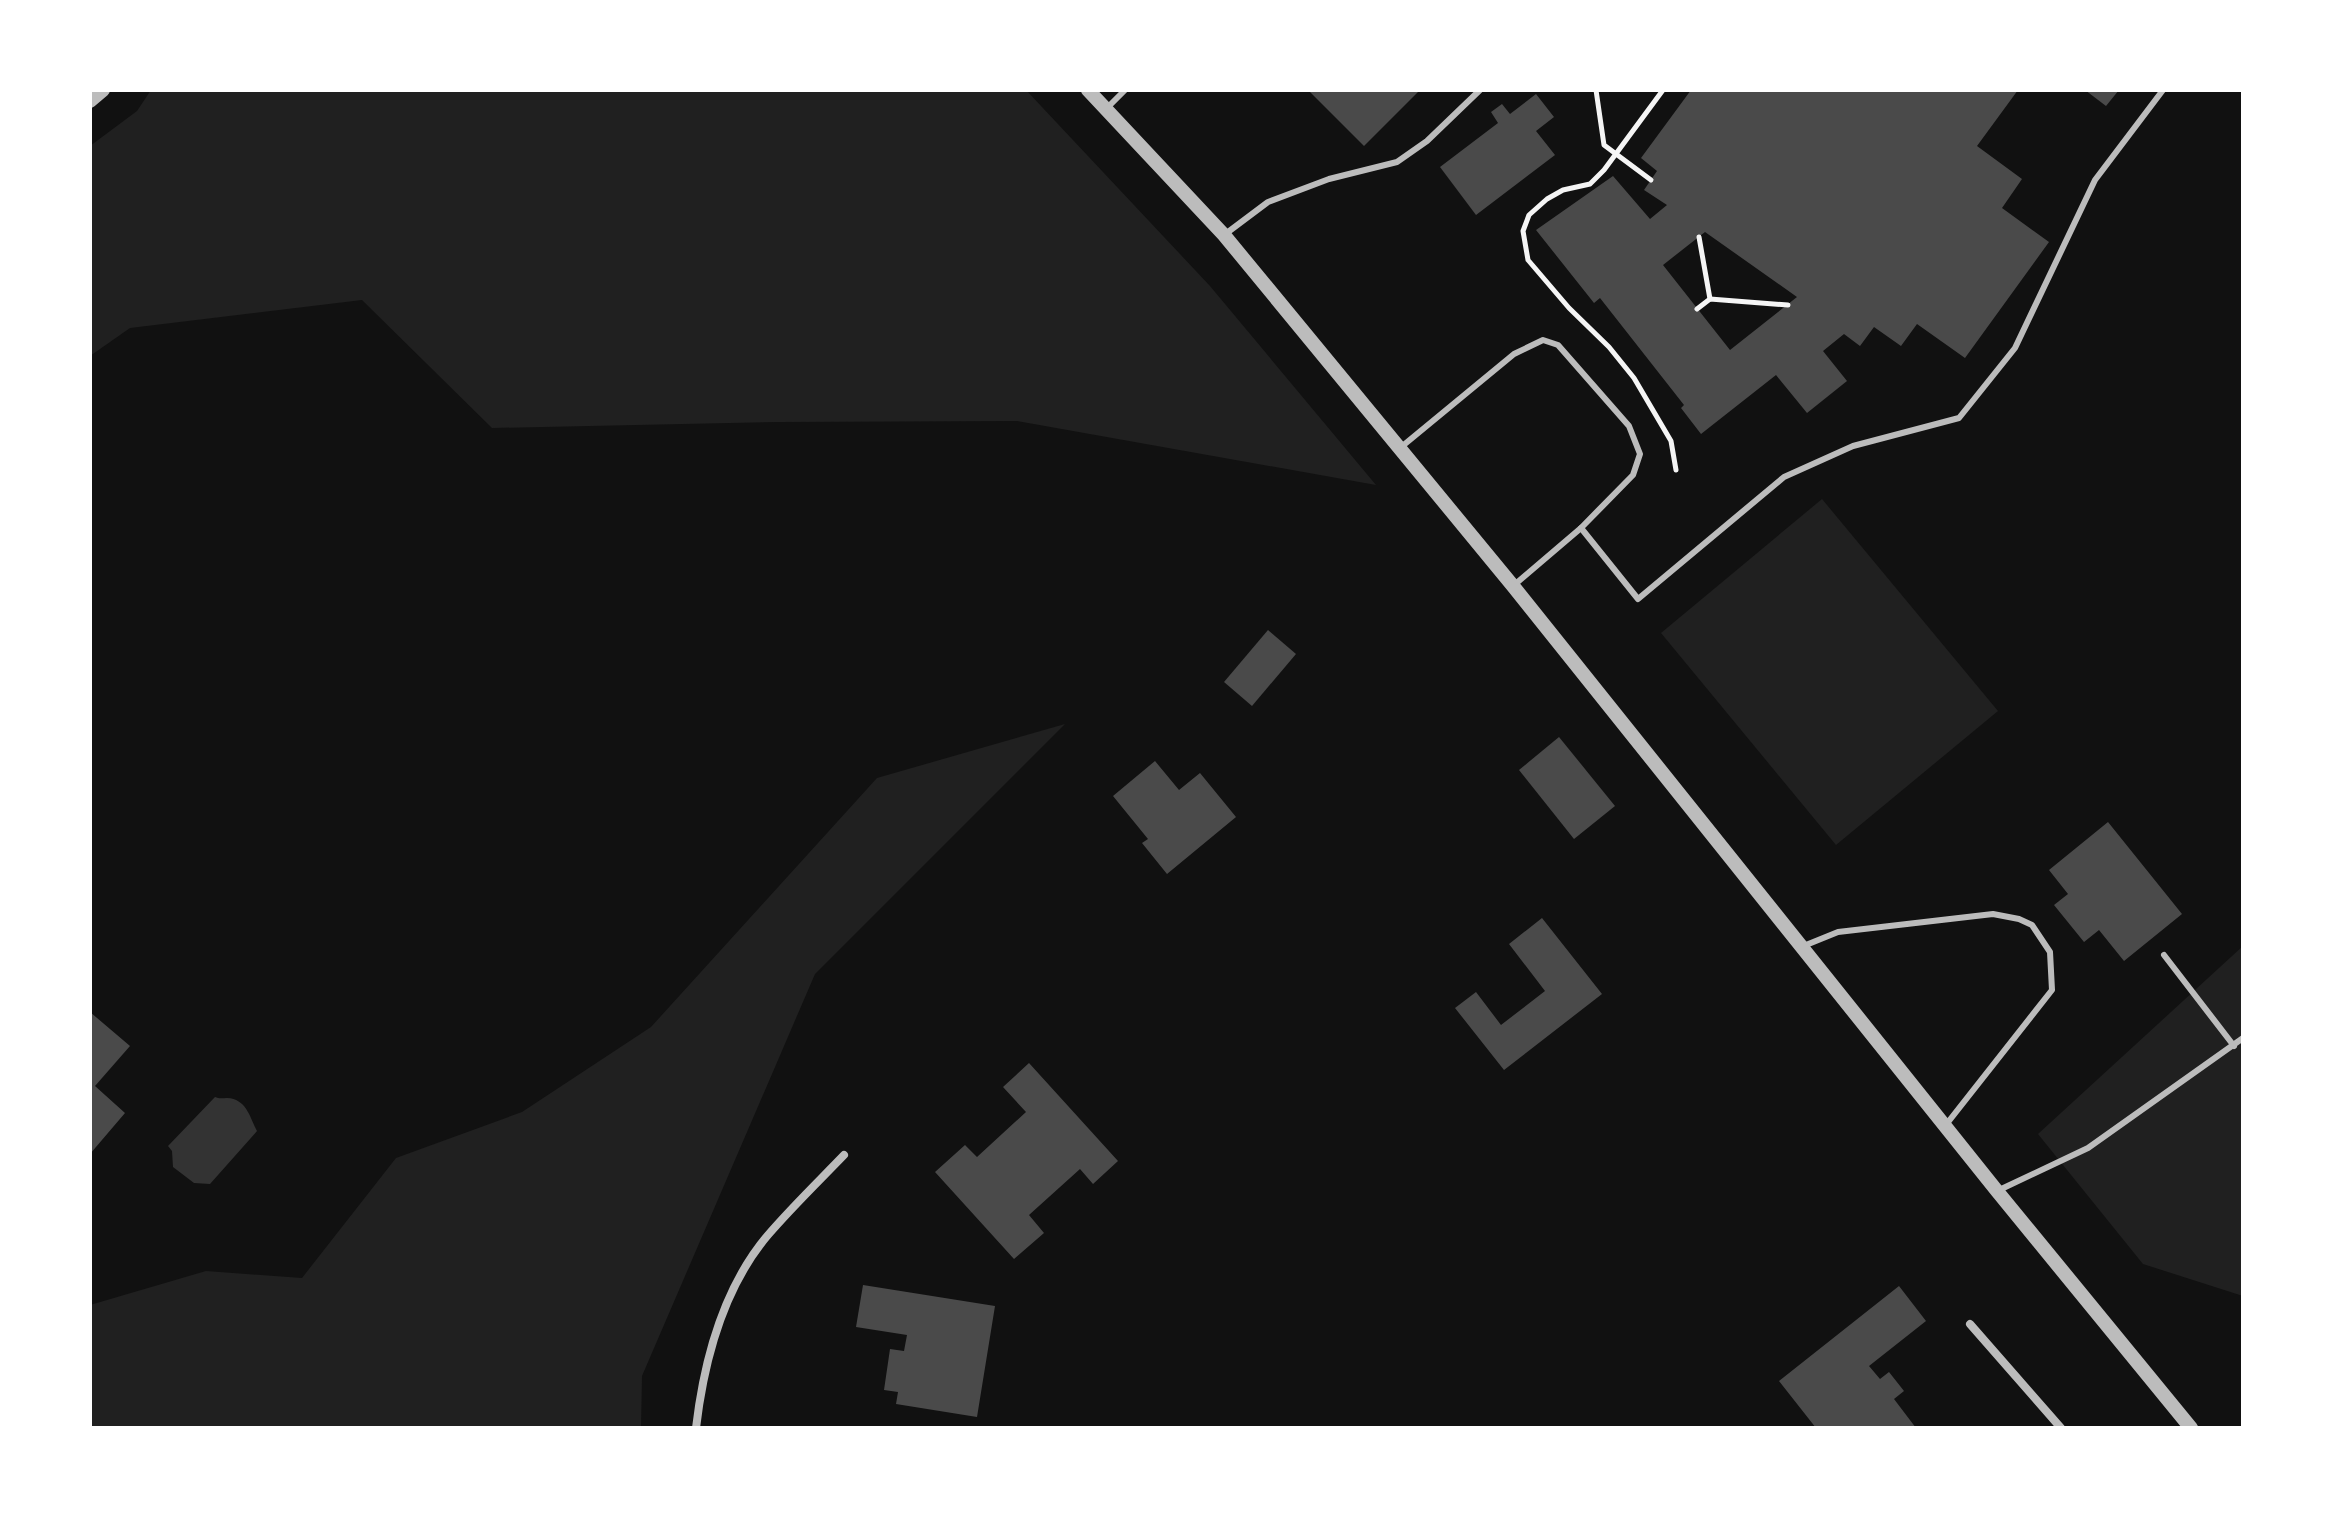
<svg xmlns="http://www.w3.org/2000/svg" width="2333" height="1518" viewBox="0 0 2333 1518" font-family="'Work Sans',sans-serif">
<rect width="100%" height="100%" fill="#111"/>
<g fill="#202020">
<polygon points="151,90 1026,90 1210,286 1376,485 1017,421 777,422 492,428 362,300 130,328 90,356 90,146 137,111"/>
<polygon points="1822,499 1998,711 1836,845 1661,633"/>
<polygon points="1065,724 815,974 642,1376 641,1428 90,1428 90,1305 206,1271 302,1278 396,1158 522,1112 651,1027 877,778"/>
<polygon points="2243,946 2243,1296 2143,1264 2038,1134"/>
</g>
<path fill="#333" d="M215,1097C219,1099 223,1098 227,1098C247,1099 250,1118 257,1131L210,1184L194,1183L173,1167L172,1151L168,1146Z"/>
<g fill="#4a4a4a" fill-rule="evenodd">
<polygon points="1308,90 1420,90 1364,146"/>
<path d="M1691,90H2018L1977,146L2022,179L2002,208L2049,242L1965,358L1917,324L1901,346L1874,327L1860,346L1844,334L1823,351L1847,381L1807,413L1776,375L1701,434L1681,408L1684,405L1600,298L1594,303L1536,230L1613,176L1650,219L1667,205L1644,190L1657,171L1641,158ZM1705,232L1797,297L1730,350L1663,265Z"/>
<polygon points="2085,90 2119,90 2106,106"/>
<polygon points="1536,94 1554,117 1536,131 1555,155 1476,215 1440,167 1498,123 1491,112 1502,104 1510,114"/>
<polygon points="1268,630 1296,654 1252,706 1224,682"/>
<polygon points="1559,737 1615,806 1574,839 1519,770"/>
<polygon points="1155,761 1179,790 1200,773 1236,817 1167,874 1142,843 1148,839 1113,796"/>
<polygon points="2108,822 2182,914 2124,961 2099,930 2084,942 2054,905 2068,894 2049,870"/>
<polygon points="1542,918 1602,994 1504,1070 1455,1008 1476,992 1501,1025 1545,991 1509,944"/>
<polygon points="90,1012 130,1046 95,1086 125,1113 90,1154"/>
<polygon points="1029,1063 1118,1161 1093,1184 1080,1169 1029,1215 1044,1233 1014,1259 935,1172 965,1145 977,1157 1026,1112 1003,1087"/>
<polygon points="863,1285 995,1306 977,1417 896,1404 898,1392 884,1390 890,1349 904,1351 907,1335 856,1327"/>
<polygon points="1899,1286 1926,1321 1869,1366 1880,1379 1889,1372 1904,1391 1894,1399 1916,1428 1816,1428 1779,1381"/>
</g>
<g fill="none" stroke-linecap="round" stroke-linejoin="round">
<g stroke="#f5f5f5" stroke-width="5">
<polyline points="1596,90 1604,145 1651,180"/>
<polyline points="1663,90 1604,170 1590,184 1563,190 1547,199 1529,215 1523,231 1528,260 1569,308 1609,347 1634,378 1671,441 1676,470"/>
<polyline points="1699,237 1710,299"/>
<polyline points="1697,309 1710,299 1788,305"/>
</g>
<g stroke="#bcbcbc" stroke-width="6">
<polyline points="1106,109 1125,90"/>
<polyline points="1224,235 1268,202 1329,179 1397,162 1427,141 1480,90"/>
<polyline points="1400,448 1514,354 1543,340 1558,345 1629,426 1640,454 1633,475 1581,528 1513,586"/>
<polyline points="1581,528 1638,599 1784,477 1853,446 1959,418 2015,348 2095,180 2163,90"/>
<polyline points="1801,947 1838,932 1993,914 2019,919 2032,925 2050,952 2052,990 1945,1126"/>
<polyline points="2164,955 2234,1046"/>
<polyline points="1997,1191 2088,1148 2243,1038"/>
</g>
<g stroke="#bcbcbc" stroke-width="8">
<polyline points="1970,1324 2061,1428"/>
<path d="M696,1428C704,1360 723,1288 768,1235C792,1207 819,1181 844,1155"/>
</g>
<g stroke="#bcbcbc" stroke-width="14">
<polyline points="1088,90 1224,235 1513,586 1997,1191 2191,1428"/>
<polyline points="90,101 103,90"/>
</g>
</g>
<rect width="2333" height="1518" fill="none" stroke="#ffffff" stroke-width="184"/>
</svg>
